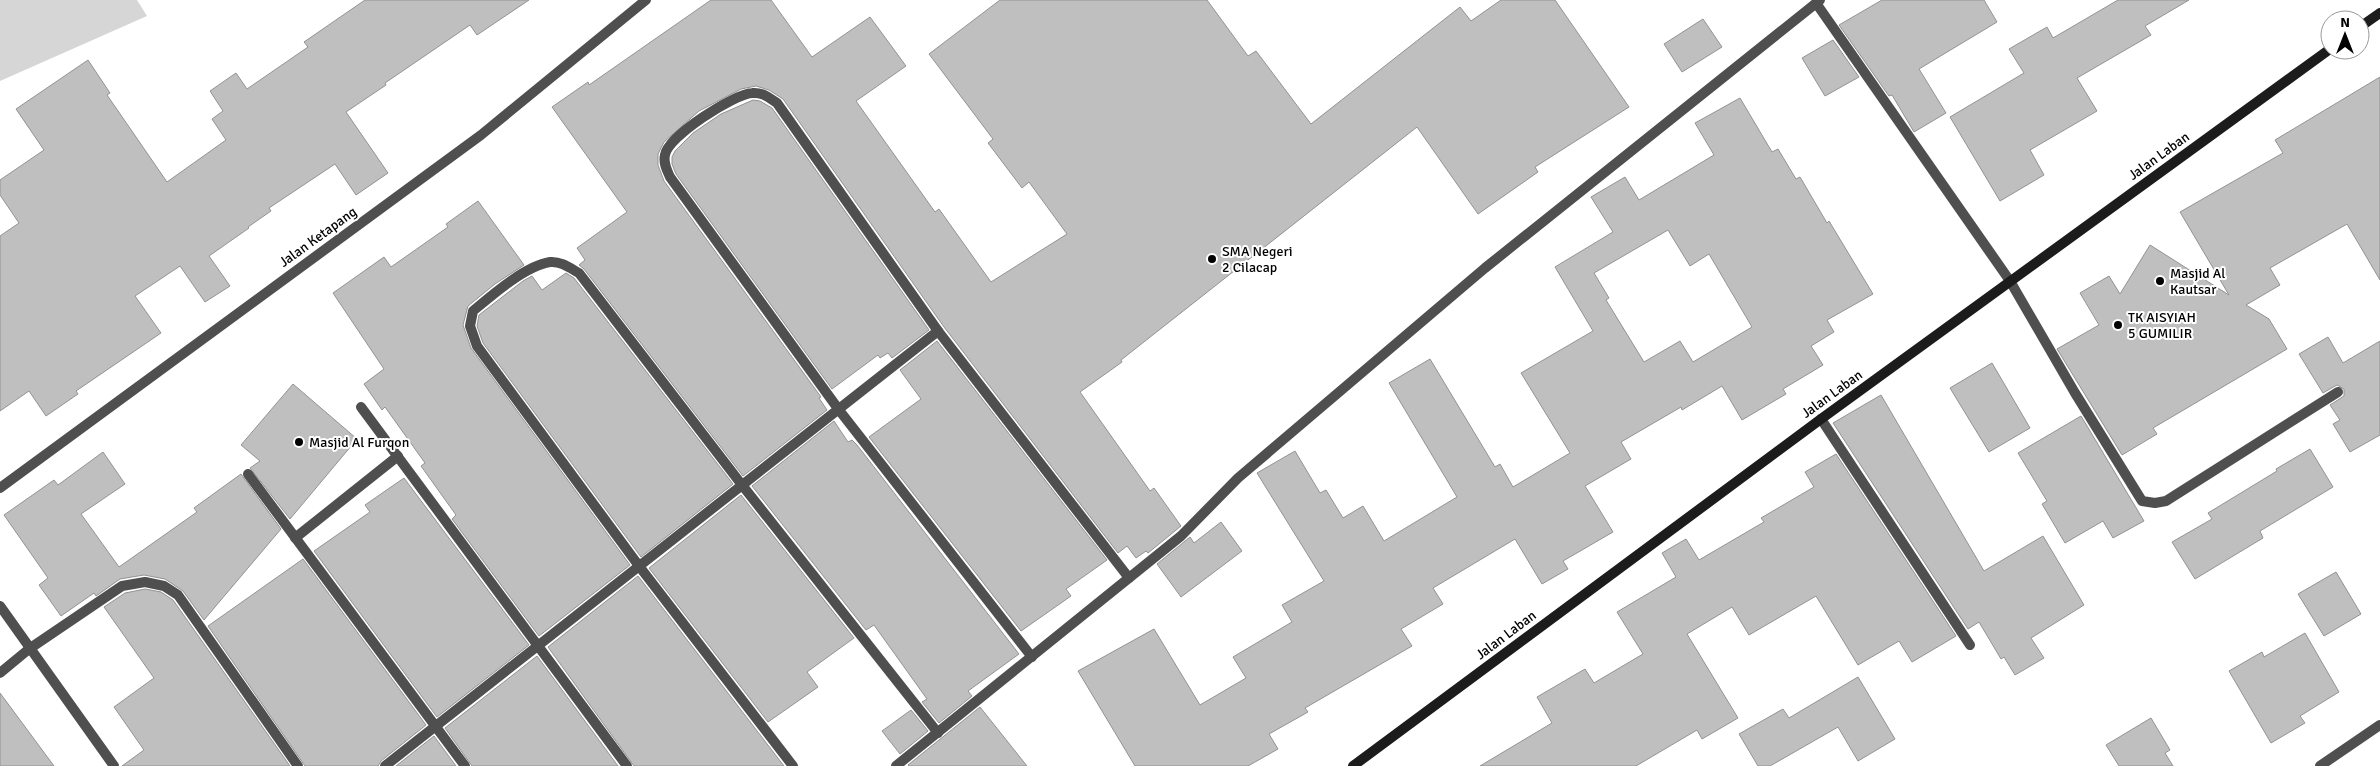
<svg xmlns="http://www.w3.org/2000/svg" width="2380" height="766" viewBox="0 0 2380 766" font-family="Signika,sans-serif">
<rect width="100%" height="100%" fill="#fff"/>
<polygon fill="#d6d6d6" points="0,0 137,0 147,16 0,81"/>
<g fill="#bfbfbf" stroke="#939393" fill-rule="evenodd">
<polygon points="365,0 529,0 477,35 470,25 385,83 386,85 346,112 388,173 356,195 335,164 269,208 271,211 248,227 249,228 209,256 230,286 205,302 180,266 135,296 161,333 76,391 78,394 46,416 29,391 0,411 0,236 19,223 0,195 0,180 44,150 16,109 88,60 110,93 107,95 167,182 226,140 212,119 223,111 210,91 236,73 247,89 308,47 304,42"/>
<polygon points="711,0 771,0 812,57 870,17 906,66 856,101 935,212 939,209 991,282 1067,234 1029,182 1022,188 988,143 993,139 929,54 1000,0 1207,0 1248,56 1256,51 1311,124 1460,7 1471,21 1501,0 1555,0 1629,107 1535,167 1538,172 1478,214 1417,127 1121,360 1122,362 1080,392 1150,491 1154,488 1181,526 1148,553 1146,551 1136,558 1127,546 1118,553 944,327 783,99 769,90 756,86 741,89 699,111 664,142 658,154 658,165 664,181 821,397 819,398 827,410 743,476 584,269 579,265 585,260 577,248 627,212 552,107 588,82 589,85"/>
<polygon points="1882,0 1984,0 1997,22 1919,69 1946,113 1914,132 1892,95 1889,96 1839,25"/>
<polygon points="2118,0 2189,0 2145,26 2151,35 2077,78 2097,111 2030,150 2044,175 2000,201 1950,117 2024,73 2009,49 2047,27 2053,38"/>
<polygon points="1703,19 1722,47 1682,72 1664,44"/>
<polygon points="1833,40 1859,77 1825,96 1802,58"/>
<polygon points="2380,77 2380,280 2347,224 2270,268 2280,285 2246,305 2269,319 2287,349 2153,428 2157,434 2122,455 2057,349 2099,325 2080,293 2109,276 2120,294 2150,245 2229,295 2180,212 2283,153 2275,140"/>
<path d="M1740,98L1772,152L1778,149L1796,179L1800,177L1827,223L1829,221L1873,294L1827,320L1834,332L1811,346L1823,365L1783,389L1786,394L1742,420L1722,386L1682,410L1681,407L1621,442L1631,459L1585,486L1613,532L1563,561L1568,569L1542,584L1515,539L1433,588L1443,604L1401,629L1412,646L1305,708L1308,712L1269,734L1278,749L1248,766H1135L1078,671L1154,629L1200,705L1246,678L1233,657L1292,622L1282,605L1324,581L1257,473L1295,451L1320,493L1326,490L1343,518L1363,506L1384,541L1457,497L1389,383L1430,359L1495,467L1500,464L1513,487L1570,453L1521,373L1593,331L1555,267L1613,232L1591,197L1625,177L1639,200L1714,155L1695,123ZM1668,230L1690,266L1709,254L1752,327L1693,362L1680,341L1644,362L1606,300L1609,298L1594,273Z"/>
<polygon points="753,100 760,101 772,108 929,330 892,358 888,353 880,358 878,355 832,389 676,174 672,164 672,157 675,151 693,133 721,114"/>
<polygon points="478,201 524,265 495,284 468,306 463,325 471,348 630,565 539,636 452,519 456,515 421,466 425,463 385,407 382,410 364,384 384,369 333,293 384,257 391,267 448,227 446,224"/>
<polygon points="566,273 574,278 733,484 641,557 483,343 477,326 479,315 523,281 532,276 542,290"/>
<polygon points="2328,337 2343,363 2380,341 2380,435 2350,452 2333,424 2340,420 2330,405 2344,396 2344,389 2337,385 2323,393 2299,354"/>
<polygon points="937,341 1107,560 1066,589 1071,596 1021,631 869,437 921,399 900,370"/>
<polygon points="1992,363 2030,428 1989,452 1950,388"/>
<polygon points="293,384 357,439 290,519 250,468 260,461 241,445"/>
<polygon points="1881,395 1984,571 2043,536 2084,605 2031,638 2044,658 2015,675 2004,657 2001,659 1979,622 1968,629 1833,423"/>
<polygon points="2081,416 2144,521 2113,538 2103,521 2065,543 2042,504 2047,501 2018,453"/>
<polygon points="834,421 848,442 852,440 857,445 1019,654 968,691 972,696 939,723 922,702 927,699 874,625 866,630 752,486"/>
<polygon points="2310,449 2333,487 2260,531 2263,538 2195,579 2172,542 2212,519 2208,513 2277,471 2276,469"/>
<polygon points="103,452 125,484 81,514 119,567 197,512 194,508 241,474 281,529 204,620 183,591 165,579 144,575 120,579 96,596 94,593 61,616 39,585 48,578 4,515 54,480 58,485"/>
<polygon points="1836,454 1956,636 1912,662 1899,641 1858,665 1816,596 1749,635 1732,607 1687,634 1738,718 1702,739 1697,730 1636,766 1480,766 1552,723 1537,697 1585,669 1594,683 1643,654 1617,612 1676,577 1662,553 1686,539 1699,560 1764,522 1761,518 1814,487 1805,472"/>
<polygon points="404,478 529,645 437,717 314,551 370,512 365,505"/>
<polygon points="741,495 854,638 807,672 818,687 768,722 649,568"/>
<polygon points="1221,522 1242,551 1181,597 1157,564 1190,537 1194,543"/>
<polygon points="303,559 426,725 381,761 378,766 305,766 208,626"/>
<polygon points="2336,572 2361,614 2324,636 2298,594"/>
<polygon points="638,576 784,766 634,766 548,647"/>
<polygon points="145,589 161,592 173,600 290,766 122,766 144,750 114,707 154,678 104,607 125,593"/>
<polygon points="2305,633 2339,692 2300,716 2305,723 2271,743 2229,671 2262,652 2264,657"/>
<polygon points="537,656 618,766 472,766 445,728"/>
<polygon points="1858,677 1895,739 1858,761 1838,727 1770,766 1758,766 1739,734 1783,709 1789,718"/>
<polygon points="0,693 54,766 0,766"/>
<polygon points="980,707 1027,766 909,766 908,765"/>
<polygon points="911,710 928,731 900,754 882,731"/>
<polygon points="2151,718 2170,750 2165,753 2173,766 2119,766 2106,745"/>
<polygon points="434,736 456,766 396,766"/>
</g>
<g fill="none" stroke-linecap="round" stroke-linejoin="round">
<g stroke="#4f4f4f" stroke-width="10">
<polyline points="1816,3 2010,281 2075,393 2142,501 2155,503 2166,501 2338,392"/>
<polyline points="938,331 1129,578"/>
<polyline points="361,407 627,766"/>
<polyline points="1821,419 1970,645"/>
<polyline points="248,474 465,766"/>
<polyline points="0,488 481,135 646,0"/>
<polyline points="295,538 398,456"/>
<polyline points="0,606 114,766"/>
<polyline points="0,673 29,649 122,586 145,582 164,586 178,595 298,766"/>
<path d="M385,766C570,621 754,476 938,331L777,103C769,98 763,92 752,93C734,94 668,136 665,155C663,163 667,170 670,177L839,410L1032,657"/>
<path d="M793,766L639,566L477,346L470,326L473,311C492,295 525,266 550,262C561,261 570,268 579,273L742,485L938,733"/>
<polyline points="896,766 1181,536 1238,478 1485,268 1820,0"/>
<polyline points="2320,766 2380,725"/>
</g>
<g stroke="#1c1c1c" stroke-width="10">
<polyline points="2360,27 2380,13"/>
<polyline points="1353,766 1821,419 2330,49"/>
</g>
</g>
<g fill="#000" stroke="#fff" stroke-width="2">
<circle cx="1212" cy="259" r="5"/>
<circle cx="2160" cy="281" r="5"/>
<circle cx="2118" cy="325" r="5"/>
<circle cx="299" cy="442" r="5"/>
</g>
<g text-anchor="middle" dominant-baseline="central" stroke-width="4" stroke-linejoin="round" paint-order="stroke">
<g font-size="14" fill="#000" stroke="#fff">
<text transform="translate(2159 156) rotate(-36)">Jalan Laban</text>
<text transform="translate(318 237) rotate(-36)">Jalan Ketapang</text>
<text transform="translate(1832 394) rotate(-36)">Jalan Laban</text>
<text transform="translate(1506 635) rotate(-37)">Jalan Laban</text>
</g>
<g font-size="14" fill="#000" stroke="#fff" text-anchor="start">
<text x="1222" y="251">SMA Negeri<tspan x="1222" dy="16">2 Cilacap</tspan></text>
<text x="2170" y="273">Masjid Al<tspan x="2170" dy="16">Kautsar</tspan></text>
<text x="2128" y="317">TK AISYIAH<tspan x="2128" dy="16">5 GUMILIR</tspan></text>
<text x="309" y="442">Masjid Al Furqon</text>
</g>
</g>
<g transform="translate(2345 35)"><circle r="24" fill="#ffffff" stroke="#999999"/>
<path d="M0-4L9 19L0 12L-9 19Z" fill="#000000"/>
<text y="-8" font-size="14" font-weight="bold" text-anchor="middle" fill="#000000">N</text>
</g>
</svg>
